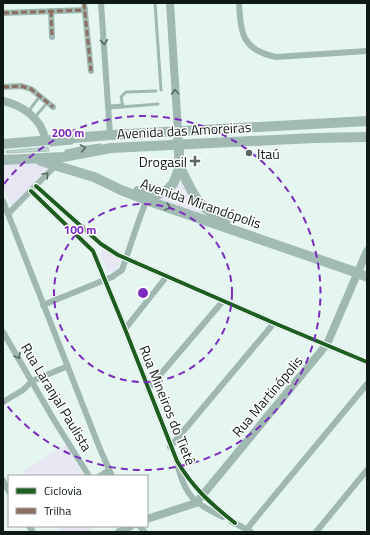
<svg xmlns="http://www.w3.org/2000/svg" width="370" height="535" viewBox="0 0 370 535" font-family="'Titillium Web',sans-serif">
<rect width="100%" height="100%" fill="#e5f6f0"/>
<g fill="#e7e7f4">
<polygon points="22,160 49,166 12,207 3,188 3,161"/>
<polygon points="181,182 194,203 204,215 160,199 167,196"/>
<path d="M102,250H104L111,254L119,257C122,265 117,272 109,272L107,270L100,255Z"/>
<polygon points="66,445 84,476 27,476 24,470"/>
<polygon points="56,526 97,526 88,532 60,532"/>
</g>
<polygon fill="#b7d8d0" stroke="#b1bfba" points="48,147 49,151 6,153 6,151"/>
<g fill="none" stroke-linecap="round" stroke-linejoin="round">
<g stroke="#9fb8b1" stroke-width="3">
<polyline points="155,3 161,90"/>
<polyline points="110,106 122,105"/>
<polyline points="123,107 121,97 126,92 156,91"/>
<polyline points="109,108 158,104"/>
<polyline points="28,112 40,96"/>
<polyline points="35,117 47,103"/>
<polyline points="51,145 72,143"/>
<polyline points="66,151 86,147 100,145"/>
</g>
<g stroke="#9fb8b1" stroke-width="6">
<polyline points="84,3 91,71"/>
<polyline points="101,3 110,135"/>
<path d="M239,3C241,34 242,50 276,57L367,51"/>
<polyline points="51,11 52,37"/>
<polyline points="3,13 85,10"/>
<polyline points="3,87 21,86 31,89 53,107"/>
<polyline points="36,186 101,244 118,255 274,323 367,362"/>
<path d="M31,191L93,251L125,329L177,461C193,488 211,504 235,523"/>
<polyline points="3,201 100,449 112,476"/>
<polyline points="8,214 56,165"/>
<polyline points="43,305 112,277 122,270 140,217 145,204 150,200"/>
<polyline points="125,329 167,276"/>
<polyline points="3,332 54,420 89,476"/>
<polyline points="148,389 223,301"/>
<polyline points="3,402 23,390 32,381 68,366"/>
<polyline points="170,447 274,323"/>
<path d="M178,467C186,498 196,504 223,517"/>
<polyline points="100,476 109,470"/>
<polyline points="3,480 9,492"/>
<polyline points="231,521 251,532"/>
<polyline points="29,526 33,532"/>
<polyline points="139,526 145,532"/>
<polyline points="246,530 367,384"/>
<polyline points="316,532 367,470"/>
</g>
<g stroke="#9fb8b1" stroke-width="8">
<polyline points="170,3 178,131"/>
<path d="M3,101C22,105 42,119 45,139"/>
<polyline points="147,519 196,503 327,344 367,251"/>
<polyline points="119,532 131,526"/>
</g>
<g stroke="#a2bab4" stroke-width="10">
<polyline points="3,144 110,135 367,121"/>
<polyline points="3,160 63,157 111,148 314,138 367,137"/>
<polyline points="41,161 94,177 121,190 149,201 358,273 367,277"/>
<path d="M180,167C192,192 198,210 226,220"/>
<polyline points="138,191 156,195 166,191 173,184 180,167 178,140"/>
</g>
<g stroke="#8d6e63" stroke-width="3" stroke-dasharray="6 3" stroke-linecap="butt">
<polyline points="84,3 91,71"/>
<polyline points="51,11 52,37"/>
<polyline points="3,13 85,10"/>
<polyline points="3,87 21,86 31,89 53,107"/>
</g>
<defs>
<g id="cycleway">
<polyline points="36,186 101,244 118,255 274,323 367,362"/>
<path d="M31,191L93,251L125,329L177,461C193,488 211,504 235,523"/>
</g>
</defs>
<use href="#cycleway" stroke="#fff" stroke-width="6"/>
<use href="#cycleway" stroke="#1b5e20" stroke-width="4"/>
</g>
<defs><path id="oneway-chevron" d="M-2-3.5L2.5 0L-2 3.5" fill="none" stroke-width="1.6" stroke-linecap="round" stroke-linejoin="round"/></defs>
<g stroke="#576964">
<use href="#oneway-chevron" transform="translate(104 42) rotate(86)"/>
<use href="#oneway-chevron" transform="translate(175 92) rotate(-94)"/>
<use href="#oneway-chevron" transform="translate(83 148) rotate(-11)"/>
<use href="#oneway-chevron" transform="translate(46 175) rotate(-47)"/>
<use href="#oneway-chevron" transform="translate(18 356) rotate(59)"/>
</g>
<use stroke="#586a66" href="#oneway-chevron" transform="translate(168 207) rotate(18)"/>
<g fill="none" stroke="#7b2cbf" stroke-width="2" stroke-dasharray="7 5">
<circle cx="143" cy="293" r="89"/>
<path d="M4 184A177 177 0 1 1 4 402"/>
</g>
<g fill="#5a6763" stroke="#fff" stroke-width="1.5">
<circle cx="249" cy="153" r="4"/>
<path d="M193 155h4v4h4v4h-4v4h-4v-4h-4v-4h4z"/>
</g>
<g text-anchor="middle" dominant-baseline="central" stroke-width="3" stroke-linejoin="round" paint-order="stroke">
<g font-size="14" fill="#0f1a17" stroke="#fff">
<text transform="translate(184 130) rotate(-3)">Avenida das Amoreiras</text>
<text transform="translate(201 203) rotate(19)">Avenida Mirandópolis</text>
<text transform="translate(267 396) rotate(-50)">Rua Martinópolis</text>
<text transform="translate(57 397) rotate(59)">Rua Laranjal Paulista</text>
<text transform="translate(168 405) rotate(68)">Rua Mineiros do Tietê</text>
</g>
<g font-size="14" fill="#0f1a17" stroke="#fff" text-anchor="start">
<text x="257" y="153">Itaú</text>
<text x="187" y="161" text-anchor="end">Drogasil</text>
</g>
</g>
<circle cx="143" cy="293" r="6" fill="#7b2cbf" stroke="#fff" stroke-width="2"/>
<g font-size="12" text-anchor="middle" font-weight="bold" fill="#7b2cbf" stroke="#fff" stroke-width="3" stroke-linejoin="round" paint-order="stroke">
<text x="68" y="137">200 m</text>
<text x="80" y="234">100 m</text>
</g>
<rect width="370" height="535" fill="none" stroke="#0f1a17" stroke-width="8"/>
<rect x="8" y="475" width="140" height="52" fill="#ffffff" stroke="#9fa3a2"/>
<rect x="16" y="488" width="20" height="6" fill="#1b5e20" stroke="#9fa3a2"/>
<text x="44" y="495" font-size="12" fill="#0f1a17">Ciclovia</text>
<rect x="16" y="508" width="20" height="6" fill="#8d6e63" stroke="#9fa3a2"/>
<text x="44" y="515" font-size="12" fill="#0f1a17">Trilha</text>
</svg>
